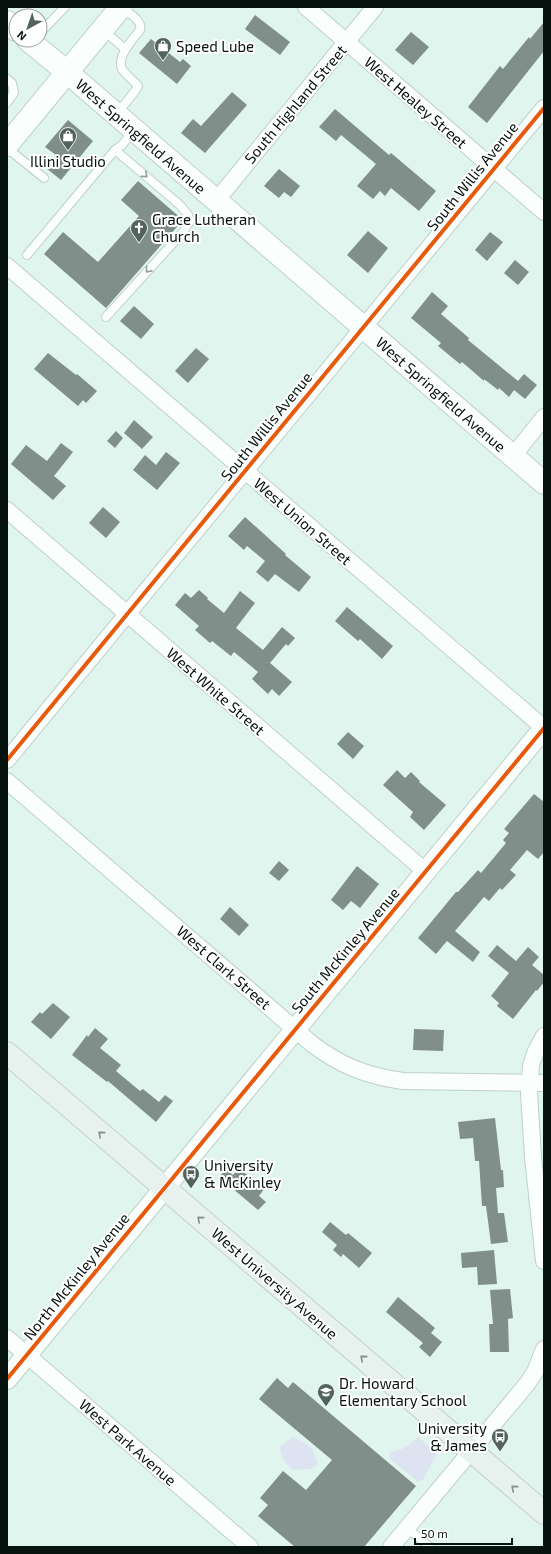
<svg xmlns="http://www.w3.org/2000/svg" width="551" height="1554" viewBox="0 0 551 1554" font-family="'Exo 2',sans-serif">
<rect width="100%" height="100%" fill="#e0f5ed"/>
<g fill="#dee3f2">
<path d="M293,1437C311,1446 311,1444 318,1464L310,1469L293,1470C284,1462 281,1458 280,1446Z"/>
<path d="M418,1437L437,1453L423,1480L418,1482L389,1458V1455L391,1452C403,1450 410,1445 418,1437Z"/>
</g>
<g fill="#808f89">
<polygon points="255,15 290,42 280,55 245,29"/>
<polygon points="544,22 544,51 487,123 468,107 500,66 503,69 529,37 530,39"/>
<polygon points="411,32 429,47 413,65 395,50"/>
<polygon points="151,39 180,62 183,59 191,66 177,84 139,53"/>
<polygon points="232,92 247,105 205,153 181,133 193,119 201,126"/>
<polygon points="335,109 389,155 391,153 436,191 419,211 391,188 385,196 380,191 373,199 357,186 376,164 341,135 336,141 319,127"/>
<polygon points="68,120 93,141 61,180 46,168 56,155 45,147"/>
<polygon points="279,169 300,186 291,197 284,192 279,198 264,186"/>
<polygon points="138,181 183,220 106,308 44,254 63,232 98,262 139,216 121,200"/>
<polygon points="368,231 388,248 368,273 347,255"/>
<polygon points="490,232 503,242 487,261 475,250"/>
<polygon points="515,260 529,272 518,285 504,273"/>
<polygon points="432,292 448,306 441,314 469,338 468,340 518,381 524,374 537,385 525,399 514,390 509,397 499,388 498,390 484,379 484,381 462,362 460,364 438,346 441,343 411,318"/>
<polygon points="134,306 154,324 141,339 120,321"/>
<polygon points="196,348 209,359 188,383 175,371"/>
<polygon points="48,353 76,375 77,374 97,391 86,403 83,400 78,406 34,369"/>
<polygon points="134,420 153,437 142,449 124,433"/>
<polygon points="116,431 123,438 115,448 107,441"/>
<polygon points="61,443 73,452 54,476 66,486 53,500 11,464 26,445 47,461"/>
<polygon points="166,452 180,463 157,490 133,470 145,455 156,465"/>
<polygon points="103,507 120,522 106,538 89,523"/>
<polygon points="245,517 286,554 285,555 311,577 299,592 275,574 268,582 256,572 265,561 247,546 244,550 228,536"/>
<polygon points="199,590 208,598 207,599 224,613 240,591 255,603 236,628 263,650 282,627 295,638 288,646 286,644 270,663 292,682 279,696 272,689 268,694 252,679 258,672 234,652 231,656 212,641 210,643 195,630 199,626 175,605 185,593 191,598"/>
<polygon points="347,607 393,646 382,659 360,639 358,641 335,621"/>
<polygon points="348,732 364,746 353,759 337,744"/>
<polygon points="397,770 405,778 411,772 420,781 419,782 446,805 424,830 410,817 413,812 383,785"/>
<polygon points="534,794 544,802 544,852 538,859 527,850 510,870 516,875 502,890 500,888 489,901 484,897 455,931 480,952 473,962 447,941 436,954 418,938 456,892 458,892 478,870 481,873 506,843 503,840 509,833 504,829"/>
<polygon points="279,861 289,870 279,881 269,873"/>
<polygon points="357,866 379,884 360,908 351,901 343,910 331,900"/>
<polygon points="230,907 249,925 239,936 220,919"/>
<polygon points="497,945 516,961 528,947 539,957 532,965 544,975 544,982 537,991 536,990 513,1019 497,1006 499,1003 491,996 509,973 488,956"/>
<polygon points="53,1003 70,1017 51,1039 31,1022 40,1012 42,1014"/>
<polygon points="95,1028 108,1039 100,1048 121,1065 116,1071 140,1091 143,1089 159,1102 165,1095 173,1101 156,1122 108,1081 107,1082 72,1055 87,1035 88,1037"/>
<polygon points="414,1029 444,1030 443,1051 413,1050"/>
<polygon points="495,1118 501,1170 503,1170 504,1187 496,1188 498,1213 504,1213 508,1242 491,1244 486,1206 482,1206 479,1161 475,1161 473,1138 460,1139 458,1122"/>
<polygon points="239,1168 264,1189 259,1196 266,1202 258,1210 219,1177 226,1169 233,1175"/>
<polygon points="330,1222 346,1235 348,1233 372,1253 359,1268 343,1254 341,1257 333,1250 337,1245 322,1232"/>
<polygon points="494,1250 497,1284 478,1285 477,1267 462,1268 461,1253"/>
<polygon points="510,1289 513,1318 508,1319 509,1352 490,1352 489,1324 493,1324 490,1290"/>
<polygon points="398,1297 435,1328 431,1333 442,1342 430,1357 419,1347 423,1343 386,1312"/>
<polygon points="277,1378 288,1388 293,1382 416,1486 364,1547 295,1547 258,1516 268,1505 260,1498 283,1471 306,1490 332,1460 259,1399"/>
</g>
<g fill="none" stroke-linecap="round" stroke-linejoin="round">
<defs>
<g id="service">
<polyline points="103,30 125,49"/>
<polyline points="40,33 65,7"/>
<polyline points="7,79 12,83 14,93 7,103"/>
<path d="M117,114L135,91L138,86C133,80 126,75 122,69C116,57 133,39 140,30C143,20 128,13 122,8"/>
<polyline points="7,148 44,178"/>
<polyline points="27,255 115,150 122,145 134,130"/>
<polyline points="106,317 184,231 190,221 188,215 180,205 115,150"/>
<polyline points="407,1528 430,1547"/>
</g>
<g id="minor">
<polyline points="306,7 544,212"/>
<polyline points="216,201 375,7"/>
<polyline points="7,266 544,728"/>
<polyline points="513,456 544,417"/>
<polyline points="7,510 425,871"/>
<polyline points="7,760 544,108"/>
<path d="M7,781L312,1044C341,1066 367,1076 403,1081L544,1083"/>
<polyline points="544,1036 536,1051 531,1065 529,1093 533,1157 544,1261"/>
<polyline points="7,1338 250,1547"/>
<polyline points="391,1547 527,1384 535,1372 544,1349"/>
</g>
<polyline id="tertiary" points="7,1379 544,728"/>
<g id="secondary">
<polyline points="7,22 16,30"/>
<polyline points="28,40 67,72 544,483"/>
<polyline points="7,145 121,7"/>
</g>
<polyline id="primary" points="7,1053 544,1513"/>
</defs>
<use href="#service" stroke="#bfd0ca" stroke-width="10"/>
<use href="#minor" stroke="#bfd0ca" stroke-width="18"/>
<use href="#tertiary" stroke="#bfd0ca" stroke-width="22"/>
<use href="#secondary" stroke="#bfd0ca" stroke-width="24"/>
<use href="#primary" stroke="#c7d0cd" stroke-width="24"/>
<polyline stroke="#d5dbd9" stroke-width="2.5" stroke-dasharray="1 3" stroke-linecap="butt" points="370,1540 376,1545"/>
<use href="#service" stroke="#fafefc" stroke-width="8"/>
<use href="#minor" stroke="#fafefc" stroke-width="16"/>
<use href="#tertiary" stroke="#fafefc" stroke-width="20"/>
<use href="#secondary" stroke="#fafefc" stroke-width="22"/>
<use href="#primary" stroke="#e7f2ef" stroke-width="22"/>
<defs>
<g id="cycleway">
<polyline points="7,760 544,108"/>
<polyline points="7,1379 544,728"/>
</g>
</defs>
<use href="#cycleway" stroke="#fff" stroke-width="6"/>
<use href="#cycleway" stroke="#e8590c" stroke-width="4"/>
</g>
<defs><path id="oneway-chevron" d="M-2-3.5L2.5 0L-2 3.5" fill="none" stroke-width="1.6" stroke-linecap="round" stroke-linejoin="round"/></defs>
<g stroke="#98a09d">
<use href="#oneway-chevron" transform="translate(145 175) rotate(40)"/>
<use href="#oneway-chevron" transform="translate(148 270) rotate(132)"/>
</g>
<g stroke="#828e8a">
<use href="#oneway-chevron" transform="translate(101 1134) rotate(-139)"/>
<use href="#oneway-chevron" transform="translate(200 1219) rotate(-139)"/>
<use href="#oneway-chevron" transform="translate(363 1358) rotate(-139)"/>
<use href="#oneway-chevron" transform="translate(514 1488) rotate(-139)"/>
</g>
<defs>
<symbol id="shop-pin" viewBox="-11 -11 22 30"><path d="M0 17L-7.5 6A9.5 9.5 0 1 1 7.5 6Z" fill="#52625d" stroke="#fff"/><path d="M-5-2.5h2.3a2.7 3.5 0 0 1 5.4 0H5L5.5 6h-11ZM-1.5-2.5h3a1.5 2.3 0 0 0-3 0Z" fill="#fff"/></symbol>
<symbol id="church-pin" viewBox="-11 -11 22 30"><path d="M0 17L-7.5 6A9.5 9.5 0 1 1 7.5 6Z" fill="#52625d" stroke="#fff"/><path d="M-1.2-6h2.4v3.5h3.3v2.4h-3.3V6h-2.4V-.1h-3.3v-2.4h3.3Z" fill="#fff"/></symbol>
<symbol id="bus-pin" viewBox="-11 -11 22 30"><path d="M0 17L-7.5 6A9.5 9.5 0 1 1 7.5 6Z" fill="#52625d" stroke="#fff"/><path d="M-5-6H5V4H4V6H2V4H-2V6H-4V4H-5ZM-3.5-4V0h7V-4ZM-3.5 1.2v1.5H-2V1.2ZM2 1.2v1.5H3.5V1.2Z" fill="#fff"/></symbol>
<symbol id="school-pin" viewBox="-11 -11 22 30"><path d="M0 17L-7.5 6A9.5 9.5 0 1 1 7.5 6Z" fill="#52625d" stroke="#fff"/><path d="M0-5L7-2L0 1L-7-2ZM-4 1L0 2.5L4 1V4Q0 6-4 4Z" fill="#fff"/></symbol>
</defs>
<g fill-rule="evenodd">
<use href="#shop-pin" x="153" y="36" width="20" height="27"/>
<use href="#shop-pin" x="58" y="126" width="20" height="27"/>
<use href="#church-pin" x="129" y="218" width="20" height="27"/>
<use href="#bus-pin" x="181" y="1164" width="20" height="27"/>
<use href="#school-pin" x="316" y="1382" width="20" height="27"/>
<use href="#bus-pin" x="490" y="1427" width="20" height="27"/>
</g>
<g text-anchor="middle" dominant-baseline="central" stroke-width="4" stroke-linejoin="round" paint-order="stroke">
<g font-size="15" fill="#06130f" stroke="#fff" text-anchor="start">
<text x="176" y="46">Speed Lube</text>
<text x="68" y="161" text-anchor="middle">Illini Studio</text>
<text x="152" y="219">Grace Lutheran<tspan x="152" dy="17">Church</tspan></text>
<text x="204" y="1165">University<tspan x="204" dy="17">&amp; McKinley</tspan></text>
<text x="339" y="1383">Dr. Howard<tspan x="339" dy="17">Elementary School</tspan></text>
<text x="487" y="1428" text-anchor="end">University<tspan x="487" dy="17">&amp; James</tspan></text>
</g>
<g font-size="15" fill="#06130f" stroke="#fff">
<text transform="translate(416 102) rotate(41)">West Healey Street</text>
<text transform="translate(295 104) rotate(-50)">South Highland Street</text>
<text transform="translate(141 136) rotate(41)">West Springfield Avenue</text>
<text transform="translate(472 176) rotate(-51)">South Willis Avenue</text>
<text transform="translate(441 394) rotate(41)">West Springfield Avenue</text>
<text transform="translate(266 426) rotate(-51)">South Willis Avenue</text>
<text transform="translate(303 521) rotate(41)">West Union Street</text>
<text transform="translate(216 691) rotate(41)">West White Street</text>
<text transform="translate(345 950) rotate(-50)">South McKinley Avenue</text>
<text transform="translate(224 967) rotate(41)">West Clark Street</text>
<text transform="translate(76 1276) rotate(-51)">North McKinley Avenue</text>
<text transform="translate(275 1283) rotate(41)">West University Avenue</text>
<text transform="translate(128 1442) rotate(41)">West Park Avenue</text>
</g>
</g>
<rect width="551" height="1554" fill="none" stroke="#06130f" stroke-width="16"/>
<g transform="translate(28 28) rotate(220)"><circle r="19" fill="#ffffff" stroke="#9ba19f"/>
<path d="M0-3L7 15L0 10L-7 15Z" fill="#52625d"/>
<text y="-6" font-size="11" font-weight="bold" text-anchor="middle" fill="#06130f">N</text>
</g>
<path d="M415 1538v6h97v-6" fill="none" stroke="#06130f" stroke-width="2"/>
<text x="421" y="1538" font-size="12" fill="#06130f" stroke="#ffffff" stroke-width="3" paint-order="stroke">50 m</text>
</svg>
